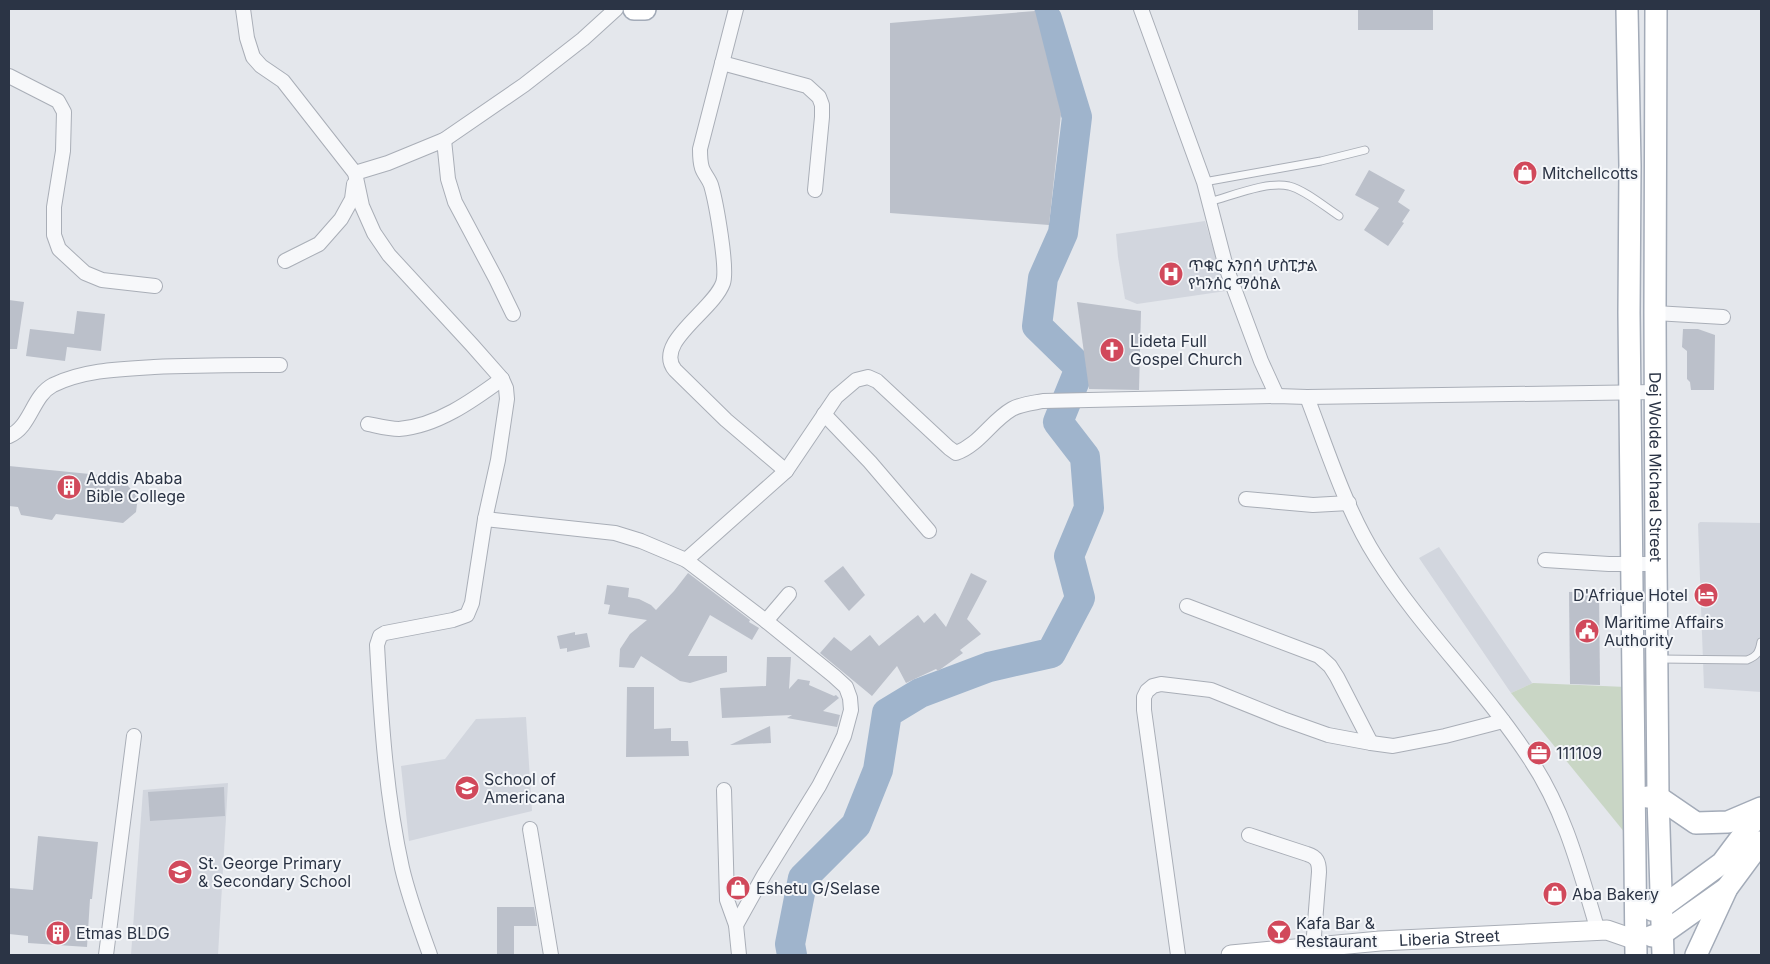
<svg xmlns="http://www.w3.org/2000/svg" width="1770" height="964" viewBox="0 0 1770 964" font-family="Inter,'Noto Sans Ethiopic',sans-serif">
<rect width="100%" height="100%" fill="#e4e7ec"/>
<g fill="#d2d6de">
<polygon points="1205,221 1226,291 1137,304 1125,299 1118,257 1116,234"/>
<polygon points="1700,522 1761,523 1761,692 1704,688 1698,524"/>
<polygon points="1439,547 1532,683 1533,683 1511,693 1419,558"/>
<polygon points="526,717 532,811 409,841 401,766 445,759 476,719"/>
<polygon points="228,783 218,955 131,955 143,790"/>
</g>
<polygon fill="#c9d6c5" points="1533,683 1626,687 1630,839 1511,693"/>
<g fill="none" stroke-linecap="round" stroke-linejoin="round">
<polyline stroke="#9fb4cc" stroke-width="30" points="792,955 790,944 803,878 856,825 878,770 887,713 920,693 989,667 1051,653 1080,598 1069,556 1089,508 1085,457 1058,422 1080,368 1037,326 1043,278 1063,233 1077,117 1047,19"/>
</g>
<g fill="#bbc0ca">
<rect x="1358" y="9" width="75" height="21"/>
<polygon points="1035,11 1061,114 1049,225 890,213 890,23"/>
<polygon points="1369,170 1405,190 1398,202 1410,210 1402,222 1404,223 1388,246 1364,230 1379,208 1355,195"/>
<polygon points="9,300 24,302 17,349 9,349"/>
<polygon points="1077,302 1141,311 1139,390 1089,389"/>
<polygon points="77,311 105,314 101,351 67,347 65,361 26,356 30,329 74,334"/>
<polygon points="1683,329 1698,329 1715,335 1714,390 1691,390 1690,382 1687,379 1687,351 1682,347"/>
<polygon points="9,466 120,477 138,497 136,512 123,523 56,514 52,520 21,515 18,507 9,506"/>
<polygon points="843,566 865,595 849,611 824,581"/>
<polygon points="688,573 750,620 749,622 759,628 752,640 710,615 688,656 727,656 727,672 690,683 680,681 641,656 634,668 619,667 620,649 630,634 647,620 608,614 610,605 604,604 607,585 629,588 628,597 639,599 651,605 656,610 674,591"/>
<polygon points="971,573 987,581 967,619 981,634 960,650 963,653 938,671 936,669 906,683 897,666 872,696 820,653 834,637 851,651 870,635 879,646 918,615 924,623 935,613 946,627"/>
<polygon points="1599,591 1600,685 1570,684 1569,592"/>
<polygon points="575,632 575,635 587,633 590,647 567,652 567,648 560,649 557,636"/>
<polygon points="767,657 791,657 789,689 798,679 810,681 809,685 834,696 836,695 839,698 823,711 840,715 837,727 787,718 792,715 722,718 720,688 766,686"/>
<polygon points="627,687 654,687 654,729 671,728 671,741 688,741 689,756 626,757"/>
<polygon points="770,726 771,743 731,745 730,745"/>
<polygon points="224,787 225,816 150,821 148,792"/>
<polygon points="38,836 98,842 92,899 90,899 87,947 28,943 28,936 9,934 9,888 33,890"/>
<polygon points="497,907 534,907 537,926 514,926 514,955 497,955"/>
</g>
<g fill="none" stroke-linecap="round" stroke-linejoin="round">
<defs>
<g id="lane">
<polyline points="1204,182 1321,161 1365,150"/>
<path d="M1209,202C1232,196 1266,181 1289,186C1305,190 1325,207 1339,216"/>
<path d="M1660,659L1747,660C1757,656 1759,653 1761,642"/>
</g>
<g id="street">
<path d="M243,9L247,38L253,57L261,66L283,81L355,173L362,206L374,233L389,255L472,345L502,379L506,388L507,399L498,460L485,519L472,603L467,615L453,620L385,633L380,636L377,645C381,719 386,796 402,868C409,898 420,927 430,955"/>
<path d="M736,9L700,149C700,155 700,162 702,168C704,174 709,179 711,185C716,202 728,269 723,283C713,311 653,343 675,370L726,420L786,471"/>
<polyline points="1141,9 1204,182 1226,267 1261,361 1277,396"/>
<polyline points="722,63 807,86 819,97 822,105 822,117 815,190"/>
<polyline points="9,76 58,101 64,112 63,151 54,207 54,235 59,249 85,273 102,280 155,286"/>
<polyline points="444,140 448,179 455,202 496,279 513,314"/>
<polyline points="355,173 388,163 444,140 524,85 583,39 616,9"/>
<polyline points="285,261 319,244 341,219 352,199 354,184"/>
<polyline points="1655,313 1723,317"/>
<path d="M1307,397C1327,449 1346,510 1376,557C1421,629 1484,688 1530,759C1565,811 1580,871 1598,931"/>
<polyline points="824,414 870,462 929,531"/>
<path d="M368,424C378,426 389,429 399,429C437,426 472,401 502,379"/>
<path d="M9,436C31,427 32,396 53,385C84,370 120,369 154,367C196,365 237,365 280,365"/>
<polyline points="1246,499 1313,505 1349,503"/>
<polyline points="485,519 615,533 641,541 686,560 766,621 834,676 846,687 850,698 851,710 844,736 834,757 819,786 764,875 736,925"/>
<path d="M686,560L786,471L836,397L856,380L868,377L877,381L949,448L956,453C979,445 991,421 1012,409C1021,404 1033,403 1043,401L1277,396L1307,397L1656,392"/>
<polyline points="1545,560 1609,564 1656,564"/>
<polyline points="1187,606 1319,656 1330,666 1337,677 1371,743"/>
<polyline points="766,621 789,594"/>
<polyline points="724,790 727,900 736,925 739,955"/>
<polyline points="530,829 551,955"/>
<path d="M1249,835L1307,854C1317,857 1319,862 1319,872L1313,948"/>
<polyline points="106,955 134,736"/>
<polyline points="1178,955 1144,710 1144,697 1147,691 1153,686 1161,684 1211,690 1283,719 1328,735 1371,743 1393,746 1445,736 1503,721"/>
</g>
<g id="secondary">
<path id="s1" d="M1231,955L1380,941L1607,930L1636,940"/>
</g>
<g id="primary">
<polyline points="634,9 645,9"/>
<polyline points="1627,9 1630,166 1629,313 1636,955"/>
<path id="s2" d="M1656,9L1655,313L1656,564L1658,797L1663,955"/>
<polyline points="1647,797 1658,797 1696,823 1728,822 1761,808"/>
<polyline points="1652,910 1662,907 1722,863 1761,811"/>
<polyline points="1652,936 1662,934 1727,888"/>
<polyline points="1696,955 1727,888 1761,842"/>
</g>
</defs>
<use href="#lane" stroke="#a9aeb7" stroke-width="9"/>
<use href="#street" stroke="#a9aeb7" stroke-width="16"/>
<use href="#secondary" stroke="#a9aeb7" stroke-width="21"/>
<use href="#primary" stroke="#a3abb8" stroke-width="24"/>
<use href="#lane" stroke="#f7f8fa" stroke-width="7"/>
<use href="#street" stroke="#f7f8fa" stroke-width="14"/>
<use href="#secondary" stroke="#fff" stroke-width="19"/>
<use href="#primary" stroke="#fff" stroke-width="21"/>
</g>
<defs>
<symbol id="shop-disc" viewBox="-11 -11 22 22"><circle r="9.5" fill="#d1495b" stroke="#f4f6f9"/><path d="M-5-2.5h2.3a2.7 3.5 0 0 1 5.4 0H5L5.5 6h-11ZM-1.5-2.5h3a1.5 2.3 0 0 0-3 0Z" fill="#fff"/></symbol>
<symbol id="hospital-disc" viewBox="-11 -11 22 22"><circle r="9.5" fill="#d1495b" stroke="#f4f6f9"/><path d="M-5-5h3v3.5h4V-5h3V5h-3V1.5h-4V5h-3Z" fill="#fff"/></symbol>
<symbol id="church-disc" viewBox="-11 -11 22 22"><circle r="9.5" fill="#d1495b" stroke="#f4f6f9"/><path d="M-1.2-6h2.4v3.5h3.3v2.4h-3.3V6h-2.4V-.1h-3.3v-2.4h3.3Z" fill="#fff"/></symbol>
<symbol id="building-disc" viewBox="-11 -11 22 22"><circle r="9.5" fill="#d1495b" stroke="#f4f6f9"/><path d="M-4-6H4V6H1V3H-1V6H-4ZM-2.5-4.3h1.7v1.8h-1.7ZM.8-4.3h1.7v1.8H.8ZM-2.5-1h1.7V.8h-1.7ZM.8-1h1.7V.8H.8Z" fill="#fff"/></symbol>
<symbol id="hotel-disc" viewBox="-11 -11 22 22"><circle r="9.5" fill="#d1495b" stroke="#f4f6f9"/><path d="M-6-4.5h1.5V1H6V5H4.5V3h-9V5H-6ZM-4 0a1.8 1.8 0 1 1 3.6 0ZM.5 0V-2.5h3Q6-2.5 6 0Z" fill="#fff"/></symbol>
<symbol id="civic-disc" viewBox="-11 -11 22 22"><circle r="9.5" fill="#d1495b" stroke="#f4f6f9"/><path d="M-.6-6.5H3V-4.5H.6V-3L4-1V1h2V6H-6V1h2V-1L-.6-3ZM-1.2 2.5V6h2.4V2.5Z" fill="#fff"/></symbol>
<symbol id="office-disc" viewBox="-11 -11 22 22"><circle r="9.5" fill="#d1495b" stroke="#f4f6f9"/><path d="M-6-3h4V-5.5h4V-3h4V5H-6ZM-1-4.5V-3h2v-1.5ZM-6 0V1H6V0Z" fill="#fff"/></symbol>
<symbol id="school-disc" viewBox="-11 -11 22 22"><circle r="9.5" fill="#d1495b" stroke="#f4f6f9"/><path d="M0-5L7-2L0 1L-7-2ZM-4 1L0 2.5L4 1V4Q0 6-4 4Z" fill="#fff"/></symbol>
<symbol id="bar-disc" viewBox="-11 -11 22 22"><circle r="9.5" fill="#d1495b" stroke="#f4f6f9"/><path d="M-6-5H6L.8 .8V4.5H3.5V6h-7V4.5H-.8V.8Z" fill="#fff"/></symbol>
</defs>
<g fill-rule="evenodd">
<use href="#shop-disc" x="1511" y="159" width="28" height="28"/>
<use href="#hospital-disc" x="1157" y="260" width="28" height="28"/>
<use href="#church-disc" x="1098" y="336" width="28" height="28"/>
<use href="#building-disc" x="55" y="473" width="28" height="28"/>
<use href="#hotel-disc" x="1692" y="581" width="28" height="28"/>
<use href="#civic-disc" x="1573" y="617" width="28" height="28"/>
<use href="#office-disc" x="1525" y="739" width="28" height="28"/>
<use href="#school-disc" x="453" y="774" width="28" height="28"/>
<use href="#school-disc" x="166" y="858" width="28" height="28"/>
<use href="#shop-disc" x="724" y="874" width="28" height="28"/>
<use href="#shop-disc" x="1541" y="880" width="28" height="28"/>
<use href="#bar-disc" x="1265" y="918" width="28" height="28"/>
<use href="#building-disc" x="44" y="919" width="28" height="28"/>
</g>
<g text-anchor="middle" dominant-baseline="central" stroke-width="4" stroke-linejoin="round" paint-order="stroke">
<g font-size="16" fill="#2b3445" stroke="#f4f6f9" text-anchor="start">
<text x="1542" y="173">Mitchellcotts</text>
<text x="1188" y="265">ጥቁር አንበሳ ሆስፒታል<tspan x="1188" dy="18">የካንሰር ማዕከል</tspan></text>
<text x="1130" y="341">Lideta Full<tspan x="1130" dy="18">Gospel Church</tspan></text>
<text x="86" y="478">Addis Ababa<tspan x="86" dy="18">Bible College</tspan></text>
<text x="1688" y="595" text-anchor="end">D'Afrique Hotel</text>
<text x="1604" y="622">Maritime Affairs<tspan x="1604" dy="18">Authority</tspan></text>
<text x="1556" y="753">111109</text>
<text x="484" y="779">School of<tspan x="484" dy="18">Americana</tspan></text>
<text x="198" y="863">St. George Primary<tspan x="198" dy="18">&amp; Secondary School</tspan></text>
<text x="756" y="888">Eshetu G/Selase</text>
<text x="1572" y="894">Aba Bakery</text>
<text x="1296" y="923">Kafa Bar &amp;<tspan x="1296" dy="18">Restaurant</tspan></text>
<text x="76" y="933">Etmas BLDG</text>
</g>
<g font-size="16" fill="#2b3445" stroke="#f4f6f9">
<text stroke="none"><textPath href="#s2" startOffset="458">Dej Wolde Michael Street</textPath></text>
<text stroke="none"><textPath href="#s1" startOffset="219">Liberia Street</textPath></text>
</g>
</g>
<rect width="1770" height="964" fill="none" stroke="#2b3445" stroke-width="20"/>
</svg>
